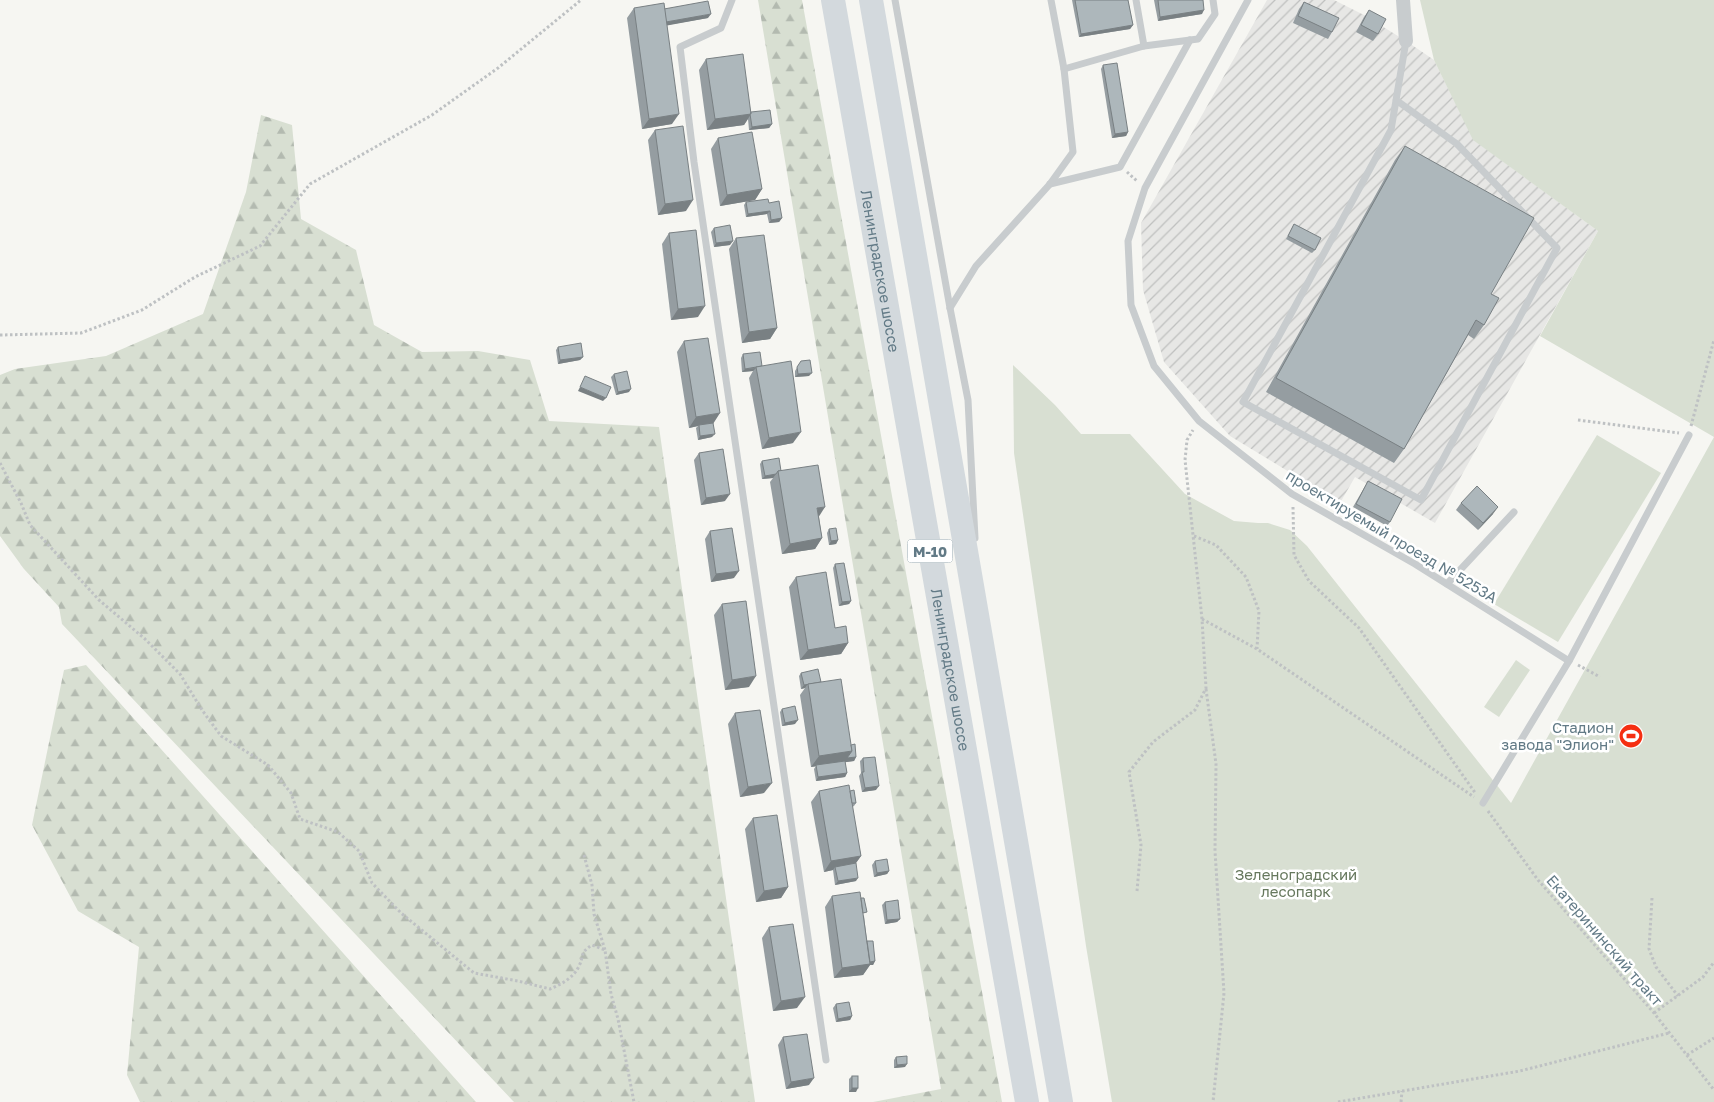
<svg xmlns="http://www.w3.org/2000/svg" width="1714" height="1102" viewBox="0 0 1714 1102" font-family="'Golos Text',sans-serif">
<defs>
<pattern id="industrial-furrows" width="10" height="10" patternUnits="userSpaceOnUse" patternTransform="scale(1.25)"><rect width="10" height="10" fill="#e7e7e5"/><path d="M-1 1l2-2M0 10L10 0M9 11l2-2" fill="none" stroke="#bfc0bf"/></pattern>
<pattern id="forest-firs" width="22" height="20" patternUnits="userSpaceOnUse" patternTransform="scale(1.25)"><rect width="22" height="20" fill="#d8dfd2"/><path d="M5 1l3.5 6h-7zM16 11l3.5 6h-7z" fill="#b3bab0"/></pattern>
</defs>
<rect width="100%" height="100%" fill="#f6f6f2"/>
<polygon fill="url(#industrial-furrows)" points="1267,0 1334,0 1364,15 1406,41 1434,60 1474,140 1598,231 1435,523 1355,477 1340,503 1230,436 1164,362 1143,290 1141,223"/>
<g fill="url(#forest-firs)">
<polygon points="758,0 802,0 1002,1102 873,1102 941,1089"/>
<polygon points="261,115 292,125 301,219 356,250 374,325 422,352 478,351 530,360 549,421 659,427 755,1102 514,1102 62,624 59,607 24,569 0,536 0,375 15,369 106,356 203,314 246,192"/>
<polygon points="86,665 476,1102 140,1102 127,1075 139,947 78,911 32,825 64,670"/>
</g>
<g fill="#d8dfd2">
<polygon points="1420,0 1714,0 1714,1102 1112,1102 1086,946 1014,453 1013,365 1055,405 1081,434 1130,434 1185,494 1234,521 1258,523 1268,523 1290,530 1307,546 1511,803 1714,437 1540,336 1598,231 1473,140 1434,60"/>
<polygon points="1597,435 1661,473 1558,642 1494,604"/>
<polygon points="1516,660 1530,670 1499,717 1484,707"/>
</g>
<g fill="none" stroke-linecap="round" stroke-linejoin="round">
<g stroke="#bec1c3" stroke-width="3" stroke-dasharray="2.5 2.5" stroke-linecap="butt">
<polyline points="1127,172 1137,181"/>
<polyline points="0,335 81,333 142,310 195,277 260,246 310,184 432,115 498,68 581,0"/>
<polyline points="1578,420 1679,433"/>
<polyline points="1691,426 1714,340"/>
<path d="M0,463L21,503L30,525L99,600L145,639L180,674L202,710L221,736L268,765L291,793L300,819L338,832L359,851L372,883L401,913L474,973L518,981L550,989C560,985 573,978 578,968C585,956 578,954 592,945L605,950L611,994L618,1019L634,1102"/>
<polyline points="1293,507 1294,555 1309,581 1359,628 1476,794"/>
<polyline points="1194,536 1216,545 1246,577 1259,611 1257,649"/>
<polyline points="1202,619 1257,649 1474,797"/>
<polyline points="1578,665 1600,677"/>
<polyline points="1206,689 1216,764 1215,851 1224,993 1213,1102"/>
<polyline points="1488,811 1538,880 1654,1013 1714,1090"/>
<polyline points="584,855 592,885 594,914 605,950"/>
<polyline points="1137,891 1141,845 1129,772 1153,742 1195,710 1206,688 1202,619 1185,460 1187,440 1193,430"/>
<polyline points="1652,898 1649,949 1656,967 1678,996"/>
<polyline points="1654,1013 1703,977 1714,962"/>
<polyline points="1687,1055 1714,1038"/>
<polyline points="1338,1102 1520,1071 1669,1033"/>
<polyline points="1401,1102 1402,1091"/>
</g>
<g stroke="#c8ccce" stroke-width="7">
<polyline points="732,0 721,28 680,47 694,162 826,1060"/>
<polyline points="895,0 950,308 968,400 975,538"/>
<polyline points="1248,0 1145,188 1128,241 1131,305 1154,366 1199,421 1292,494 1415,564 1569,661"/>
<polyline points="1144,46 1198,39 1215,14 1213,0"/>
<polyline points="1064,69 1144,46 1136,0"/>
<polyline points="1396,100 1457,144 1557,248 1421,500 1243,402 1391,130 1406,41"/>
<polyline points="1050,184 1120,167 1190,40"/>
<polyline points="950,308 976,266 1050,184 1073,152 1064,69 1051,0"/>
<polyline points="1447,584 1514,512"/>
<polyline points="1483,803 1569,661 1689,435"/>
</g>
<polyline stroke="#c8ccce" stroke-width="14" points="1403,0 1406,41"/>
<g stroke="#d3d9dd" stroke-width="24">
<path id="s1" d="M833,0L1027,1102"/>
<polyline points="871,0 1061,1102"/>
</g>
</g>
<g fill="#959da1">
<polygon points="1072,0 1128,0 1133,25 1130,29 1079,37"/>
<polygon points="1154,0 1203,0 1202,14 1158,21"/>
<polygon points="1304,2 1332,32 1328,39 1293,23 1299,9"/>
<polygon points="634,8 664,9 708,18 667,25 672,124 642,129 627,18"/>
<polygon points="1369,10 1378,34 1373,41 1356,32 1364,17"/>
<polygon points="706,59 751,112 772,124 769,128 749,130 748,119 744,125 707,130 699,70"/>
<polygon points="1103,65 1128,132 1126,136 1112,138 1101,69"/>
<polygon points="655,130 686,211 658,215 648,140"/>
<polygon points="718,138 762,189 755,200 720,206 711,149"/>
<polygon points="1405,146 1491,294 1484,325 1474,339 1468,335 1404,449 1394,463 1266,392 1395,160"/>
<polygon points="746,202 769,203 782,218 779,222 769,223 767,214 746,217 744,205"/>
<polygon points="1294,224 1315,250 1312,253 1286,239"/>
<polygon points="714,228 730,245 714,247 711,232"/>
<polygon points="669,233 698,317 671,320 662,244"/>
<polygon points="736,238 777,328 770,339 742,343 729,249"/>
<polygon points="684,341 713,424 712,437 698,440 696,428 698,426 689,428 677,352"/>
<polygon points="558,347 583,357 580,360 558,364 556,350"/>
<polygon points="743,354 762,366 793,443 762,449 749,378 753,371 742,372 741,358"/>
<polygon points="801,361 809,376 795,377 795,371"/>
<polygon points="614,374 629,392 616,395 611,377"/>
<polygon points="699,453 725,501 701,505 694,460"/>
<polygon points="762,461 781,471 819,517 822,538 815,549 782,554 770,482 773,478 762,479 760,464"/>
<polygon points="1368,481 1390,522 1387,526 1353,507"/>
<polygon points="1461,503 1493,514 1478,530 1456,510"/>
<polygon points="829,529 838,540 836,544 829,545 827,533"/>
<polygon points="710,531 734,578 711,582 705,539"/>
<polygon points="835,564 851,601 849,604 839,606 833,568"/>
<polygon points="796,577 835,628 848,643 841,654 800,660 789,587"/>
<polygon points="722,604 749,687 725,690 714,615"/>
<polygon points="801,673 820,682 856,757 854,761 845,762 847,773 845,777 816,781 814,769 816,766 811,767 800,695 805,688 801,689 799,676"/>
<polygon points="782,709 795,724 782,726 780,712"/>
<polygon points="735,713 764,793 740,797 728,724"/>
<polygon points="863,758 876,790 862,792 859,776 861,773 860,761"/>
<polygon points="819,791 850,791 856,803 854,806 852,807 861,856 856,863 856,881 835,885 833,870 824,872 811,802"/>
<polygon points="753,818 788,887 781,898 756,902 745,829"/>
<polygon points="875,861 889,871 887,874 874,877 872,865"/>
<polygon points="832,896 864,916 867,941 875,961 873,965 870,965 863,975 834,978 825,907"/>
<polygon points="885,902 900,919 897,922 885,924 882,905"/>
<polygon points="769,927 797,1008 773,1011 762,938"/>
<polygon points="836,1004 852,1016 850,1020 836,1022 833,1008"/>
<polygon points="783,1037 809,1085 786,1089 778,1045"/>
<polygon points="896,1057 905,1067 894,1068 894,1060"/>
<polygon points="852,1076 856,1092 849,1092 849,1079"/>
</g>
<g fill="#798083">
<polygon points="1204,10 1202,14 1158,21 1160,17"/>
<polygon points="711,14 708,18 659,27 661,23"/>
<polygon points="1133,25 1130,29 1079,37 1081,34"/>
<polygon points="679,114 672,124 642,129 649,119"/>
<polygon points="751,114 744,125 707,130 715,119"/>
<polygon points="772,124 769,128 749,130 752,127"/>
<polygon points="1128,132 1126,136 1112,138 1115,134"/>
<polygon points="762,189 755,200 720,206 727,195"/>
<polygon points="693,200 686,211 658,215 665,204"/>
<polygon points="770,211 767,214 746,217 748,214"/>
<polygon points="782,218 779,222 769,223 771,220"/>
<polygon points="733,241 730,245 714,247 716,243"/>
<polygon points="705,306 698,317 671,320 678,309"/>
<polygon points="777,328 770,339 742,343 749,332"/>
<polygon points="583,357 580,360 558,364 560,360"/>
<polygon points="756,368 753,371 742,372 745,369"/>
<polygon points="812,373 809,376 795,377 798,374"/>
<polygon points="580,387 606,398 603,401 578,391"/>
<polygon points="631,389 629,392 616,395 618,392"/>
<polygon points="720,413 713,424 699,425 698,426 689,428 696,417"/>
<polygon points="801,432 793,443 762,449 769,438"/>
<polygon points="715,434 712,437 698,440 700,436"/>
<polygon points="776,474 773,478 762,479 765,476"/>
<polygon points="730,494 725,501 701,505 706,498"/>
<polygon points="825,507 818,518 817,508"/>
<polygon points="1498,507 1493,514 1478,530 1483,523"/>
<polygon points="822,538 815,549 782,554 790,544"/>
<polygon points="838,540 836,544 829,545 831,541"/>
<polygon points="739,571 734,578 711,582 716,574"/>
<polygon points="851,601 849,604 839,606 842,602"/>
<polygon points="848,643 841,654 800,660 808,650"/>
<polygon points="756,676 749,687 725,690 732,680"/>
<polygon points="804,685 807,685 805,688 801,689"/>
<polygon points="798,720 795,724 782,726 785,723"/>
<polygon points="852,751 856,757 854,761 811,767 819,756"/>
<polygon points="847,773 845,777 816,781 818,777"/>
<polygon points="772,783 764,793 740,797 748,787"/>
<polygon points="879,786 876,790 862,792 865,788"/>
<polygon points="861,856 853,867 835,867 833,870 824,872 831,861"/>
<polygon points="889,871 887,874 874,877 877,873"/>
<polygon points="858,878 856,881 835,885 838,881"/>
<polygon points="788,887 781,898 756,902 764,891"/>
<polygon points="900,919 897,922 885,924 887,920"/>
<polygon points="875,961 873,965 870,965 863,975 834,978 842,968 868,962"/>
<polygon points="805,997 797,1008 773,1011 781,1001"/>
<polygon points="852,1016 850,1020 836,1022 838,1019"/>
<polygon points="907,1064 905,1067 894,1068 897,1065"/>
<polygon points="814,1078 809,1085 786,1089 791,1082"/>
<polygon points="852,1088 858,1088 856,1092 849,1092"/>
</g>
<g fill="#adb7bb" stroke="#798083">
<polygon points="1075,0 1128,0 1133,25 1081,34"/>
<polygon points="1158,0 1203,0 1204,10 1160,17"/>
<polygon points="708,1 711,14 666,22 664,9"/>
<polygon points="1304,2 1339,18 1332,32 1298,16"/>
<polygon points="664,3 679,114 649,119 634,8"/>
<polygon points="1369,10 1386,19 1378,34 1361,25"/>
<polygon points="743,54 751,114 715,119 706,59"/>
<polygon points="1117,63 1128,132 1115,134 1103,65"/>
<polygon points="770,110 772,124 752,127 750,114 751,114 751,112"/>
<polygon points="683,126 693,200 665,204 655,130"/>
<polygon points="752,132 762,189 727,195 718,138"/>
<polygon points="1405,146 1534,218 1491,294 1499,298 1484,325 1476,320 1404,449 1276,378"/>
<polygon points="768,199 769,203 779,201 782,218 771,220 770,211 748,214 746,202"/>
<polygon points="1294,224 1321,238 1315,250 1288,236"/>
<polygon points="730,225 733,241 716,243 714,228"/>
<polygon points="696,230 705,306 678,309 669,233"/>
<polygon points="764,235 777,328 749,332 736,238"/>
<polygon points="708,338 720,413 696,417 684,341"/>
<polygon points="581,343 583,357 560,360 558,347"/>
<polygon points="760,352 762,366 745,369 743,354"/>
<polygon points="810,360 812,373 798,374 797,367 801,361"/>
<polygon points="791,361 801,432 769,438 756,367"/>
<polygon points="627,371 631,389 618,392 614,374"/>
<polygon points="585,376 611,387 606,398 580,387"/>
<polygon points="713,423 715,434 700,436 699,425"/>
<polygon points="723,449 730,494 706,498 699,453"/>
<polygon points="779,458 781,471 778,471 776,474 765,476 762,461"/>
<polygon points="818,465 825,507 817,508 822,538 790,544 778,471"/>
<polygon points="1368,481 1402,499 1390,522 1356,504"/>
<polygon points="1477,486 1498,507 1483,523 1461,503"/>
<polygon points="732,528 739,571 716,574 710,531"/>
<polygon points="836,528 838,540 831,541 829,529"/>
<polygon points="844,563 851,601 842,602 835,564"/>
<polygon points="826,572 835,628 846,626 848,643 808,650 796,577"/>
<polygon points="746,601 756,676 732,680 722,604"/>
<polygon points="818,669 821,682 804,685 801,673"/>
<polygon points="841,679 852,751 819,756 808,684"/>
<polygon points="795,706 798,720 785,723 782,709"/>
<polygon points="760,710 772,783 748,787 735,713"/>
<polygon points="855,744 856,757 847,758 852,751 851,745"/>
<polygon points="875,757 879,786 865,788 862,772 864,772 863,758"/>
<polygon points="845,761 847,773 818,777 816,765"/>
<polygon points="849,785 861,856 831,861 819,791"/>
<polygon points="854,790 856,803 852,803 850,791"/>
<polygon points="777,815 788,887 764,891 753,818"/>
<polygon points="887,859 889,871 877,873 875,861"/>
<polygon points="856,863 858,878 838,881 835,867"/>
<polygon points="860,892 870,964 842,968 832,896"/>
<polygon points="861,898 864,898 867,912 863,913"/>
<polygon points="898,900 900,919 887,920 885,902"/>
<polygon points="793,924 805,997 781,1001 769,927"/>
<polygon points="867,941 873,941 875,961 870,962"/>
<polygon points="849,1002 852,1016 838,1019 836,1004"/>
<polygon points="807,1034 814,1078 791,1082 783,1037"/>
<polygon points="907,1056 907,1064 897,1065 896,1057"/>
<rect x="852" y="1076" width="6" height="12"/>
</g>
<defs>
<symbol id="stadium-disc" viewBox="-11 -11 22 22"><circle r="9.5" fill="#f52f12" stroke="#fff"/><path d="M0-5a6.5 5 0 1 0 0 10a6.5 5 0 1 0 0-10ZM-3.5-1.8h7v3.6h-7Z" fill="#fff"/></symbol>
</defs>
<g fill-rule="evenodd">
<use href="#stadium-disc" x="1617" y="722" width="28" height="28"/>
</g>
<g text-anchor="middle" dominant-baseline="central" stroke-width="5" stroke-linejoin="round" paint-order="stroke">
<rect fill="#fff" stroke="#91a2aa" stroke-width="1" x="907.5" y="539.5" width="45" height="23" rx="4"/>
<g font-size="14" font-weight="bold" fill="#627a86">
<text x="930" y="551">М-10</text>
</g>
<g font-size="15" fill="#627a86" stroke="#fff">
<text stroke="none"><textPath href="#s1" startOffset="275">Ленинградское шоссе</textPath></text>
<text transform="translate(1392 536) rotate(31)">проектируемый проезд № 5253А</text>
<text stroke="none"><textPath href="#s1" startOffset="680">Ленинградское шоссе</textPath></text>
<text transform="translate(1605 940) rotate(49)">Екатерининский тракт</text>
</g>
<g font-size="15" fill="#627a86" stroke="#fff" text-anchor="end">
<text x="1614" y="727">Стадион<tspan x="1614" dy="17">завода "Элион"</tspan></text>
</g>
<g font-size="15" fill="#66785d" stroke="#fff">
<text x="1296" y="874">Зеленоградский<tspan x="1296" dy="17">лесопарк</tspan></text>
</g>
</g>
</svg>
